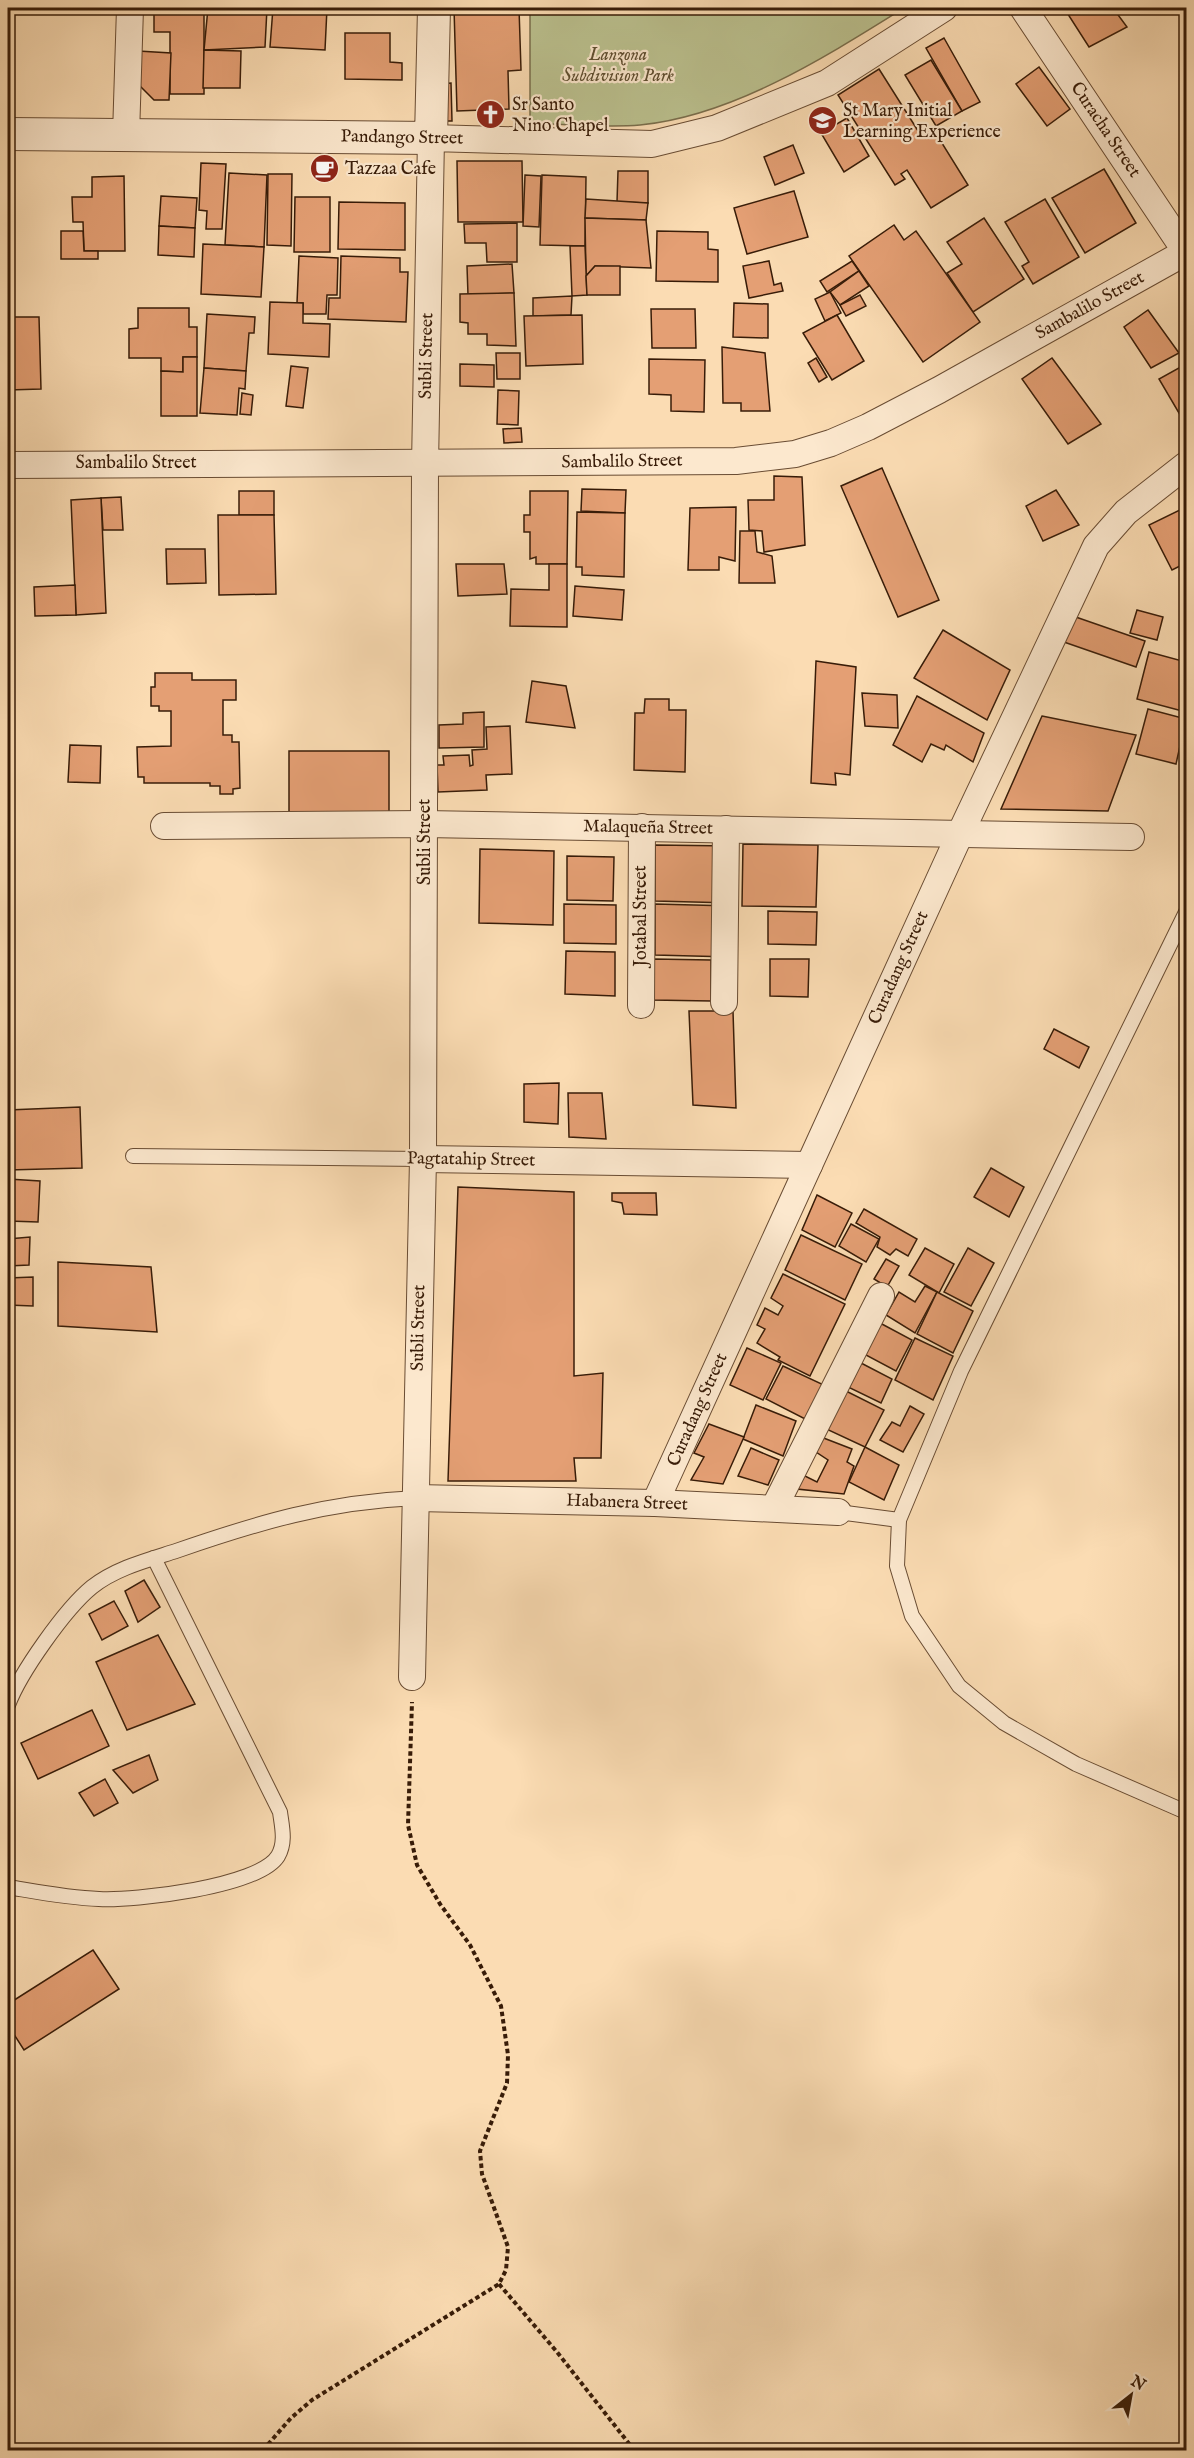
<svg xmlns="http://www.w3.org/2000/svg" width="1194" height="2458" viewBox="0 0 1194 2458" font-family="'IM FELL English',serif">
<rect width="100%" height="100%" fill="#fbdcb3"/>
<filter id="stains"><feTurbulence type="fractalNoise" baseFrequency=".00333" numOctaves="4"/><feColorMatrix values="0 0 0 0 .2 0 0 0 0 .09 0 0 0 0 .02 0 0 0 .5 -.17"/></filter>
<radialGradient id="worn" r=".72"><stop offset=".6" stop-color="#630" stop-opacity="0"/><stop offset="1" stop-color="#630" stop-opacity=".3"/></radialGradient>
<path fill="#bbc18f" stroke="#7a6e4c" stroke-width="1.5" d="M530,8H904C827,56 733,116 640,125C604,128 566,124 530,123Z"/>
<g fill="#e49f74" stroke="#381c08" stroke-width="1.5">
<polygon points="154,8 204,8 204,94 170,94 170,32 154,32"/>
<polygon points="208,8 267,8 265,47 204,50"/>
<polygon points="273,8 327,8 325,50 270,47"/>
<polygon points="454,8 519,8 521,70 508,71 509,109 457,111"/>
<polygon points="1064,8 1113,8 1127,27 1089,47"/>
<polygon points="345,33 390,33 390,62 402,63 402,80 345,79"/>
<polygon points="944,38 980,102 962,111 926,48"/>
<polygon points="204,50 241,51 240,88 203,88"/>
<polygon points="138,51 171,53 169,100 154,100 137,83"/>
<polygon points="931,60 962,111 936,126 905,75"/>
<polygon points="1039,67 1070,109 1047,126 1016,84"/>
<polygon points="879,69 920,134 932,127 968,185 931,208 907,170 901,174 905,179 895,185 838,95"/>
<polygon points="451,83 452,121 439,121 437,84"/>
<polygon points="847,118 869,156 844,172 821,133"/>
<polygon points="793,145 804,173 775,185 764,157"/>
<polygon points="457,161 522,161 523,222 458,222"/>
<polygon points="201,163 226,164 222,229 206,229 207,211 199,210"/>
<polygon points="1104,169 1136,223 1085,253 1052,198"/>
<polygon points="618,171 648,171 648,203 617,202"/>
<polygon points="229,173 267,175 264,247 225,245"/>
<polygon points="268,174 292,174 291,246 267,245"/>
<polygon points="525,175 541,176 539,227 523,226"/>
<polygon points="542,175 586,177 585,246 540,245"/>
<polygon points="124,176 125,251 84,251 83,222 73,222 72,197 92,197 92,177"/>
<polygon points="794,191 808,237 747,254 734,208"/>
<polygon points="161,196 197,198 195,228 159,226"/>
<polygon points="295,197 330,197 330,252 294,252"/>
<polygon points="586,199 648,203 646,220 585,218"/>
<polygon points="1045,199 1079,257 1033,284 1022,266 1029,262 1005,222"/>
<polygon points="339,202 405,203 405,250 338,249"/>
<polygon points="585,218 646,220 651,268 595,266 586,276"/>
<polygon points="984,218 1024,279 973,312 947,273 962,264 947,242"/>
<polygon points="517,223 517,262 487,262 486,243 465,243 464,224"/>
<polygon points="894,225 904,240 916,231 980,322 923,362 849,256"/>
<polygon points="159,226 195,228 194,257 158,255"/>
<polygon points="61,231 83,231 84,251 98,251 98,259 61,259"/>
<polygon points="657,231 708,232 708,249 718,250 718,282 656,281"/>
<polygon points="203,244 264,247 261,297 201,294"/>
<polygon points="570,246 585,246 587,295 572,296"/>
<polygon points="299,256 338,258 337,295 327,295 326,314 303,314 303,303 297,303"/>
<polygon points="341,256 400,258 400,272 408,272 406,322 328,319 329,298 340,298"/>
<polygon points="769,261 774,285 781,283 783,291 749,298 743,266"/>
<polygon points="852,261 859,271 827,292 820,281"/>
<polygon points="512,264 514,293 468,295 467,266"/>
<polygon points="595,266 620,266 620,295 587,295 586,276"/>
<polygon points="859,271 869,286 840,305 830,292"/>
<polygon points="830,292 841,313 825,321 815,299"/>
<polygon points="514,293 516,346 487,345 487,334 468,334 468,323 460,322 460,294"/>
<polygon points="860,295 866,306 846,316 840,305"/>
<polygon points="572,296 571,315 533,316 533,298"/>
<polygon points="270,302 303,303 303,323 330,324 329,357 268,354"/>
<polygon points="734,303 768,304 768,338 733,337"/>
<polygon points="138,308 189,308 189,327 197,327 197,357 183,357 183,372 161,371 161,358 129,358 129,329 138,328"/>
<polygon points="651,309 695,309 696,348 652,348"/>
<polygon points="1148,310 1179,353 1151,368 1124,327"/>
<polygon points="207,314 255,317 254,333 249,333 246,371 204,368"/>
<polygon points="582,315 583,364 526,366 524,316"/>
<polygon points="837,315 864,361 832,380 803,333"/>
<polygon points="8,317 39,317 41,389 8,390"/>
<polygon points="722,347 765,353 770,411 741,411 741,403 723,403"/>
<polygon points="496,353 520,353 520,379 497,379"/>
<polygon points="183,357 197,357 197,416 161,416 161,371 183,372"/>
<polygon points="816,358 827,377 819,382 808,363"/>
<polygon points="1052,358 1101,424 1068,444 1022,379"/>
<polygon points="649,359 705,360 704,412 671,411 671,395 649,394"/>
<polygon points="460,364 494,365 494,387 460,386"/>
<polygon points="1186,364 1186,425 1159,379"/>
<polygon points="291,366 308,368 303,408 286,406"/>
<polygon points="204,368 246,371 245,389 239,388 237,415 200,413"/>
<polygon points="498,390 519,391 518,425 497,424"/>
<polygon points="242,393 253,395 251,415 240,414"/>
<polygon points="521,428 522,442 504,443 503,429"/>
<polygon points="882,468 939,600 898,617 841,486"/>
<polygon points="774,476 802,477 805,545 764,552 762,531 749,530 748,500 774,500"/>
<polygon points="582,489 626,490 625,513 581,511"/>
<polygon points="1056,490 1079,525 1043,541 1026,506"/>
<rect x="239" y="491" width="35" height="24"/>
<polygon points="530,491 568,491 567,564 536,564 536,557 530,559 530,532 524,532 524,515 530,515"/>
<polygon points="121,497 123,530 103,530 101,498"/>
<polygon points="101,498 106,613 76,615 71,500"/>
<polygon points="736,507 735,561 719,557 719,570 688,570 690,508"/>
<polygon points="1186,507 1186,563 1172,570 1149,525"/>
<polygon points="577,512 625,513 624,577 582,575 582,567 576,567"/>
<polygon points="218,515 274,515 276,594 219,595"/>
<polygon points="740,531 755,531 757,552 772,556 775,583 739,583"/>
<polygon points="166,549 205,549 206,583 167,584"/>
<polygon points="456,564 504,564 507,594 458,596"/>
<polygon points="549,564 567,564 567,627 510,626 511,589 549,590"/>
<polygon points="75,585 76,615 35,616 34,587"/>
<polygon points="575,586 624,590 622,620 573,616"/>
<polygon points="1137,610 1163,617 1157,640 1130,633"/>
<polygon points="1070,615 1145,641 1136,667 1061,641"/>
<polygon points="943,630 1010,670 987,720 914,678"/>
<polygon points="1149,652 1186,662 1186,712 1137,699"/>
<polygon points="816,661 856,667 850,775 835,773 836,785 811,783"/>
<polygon points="155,673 192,673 192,680 236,680 236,700 223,700 223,735 232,735 232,742 239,742 240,788 233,789 233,794 220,794 220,786 210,786 210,783 144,783 144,777 138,777 137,747 171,746 171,711 159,711 159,706 151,706 151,687 155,687"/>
<polygon points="532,681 566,686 575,728 526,722"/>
<polygon points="862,693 897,695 898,728 865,726"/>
<polygon points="917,696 984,733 973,762 946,745 944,750 931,744 922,762 893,745"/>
<polygon points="645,699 669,699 669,710 686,710 685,772 634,770 635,713 644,713"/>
<polygon points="1148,709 1186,719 1176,764 1136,754"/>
<polygon points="484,712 484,747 439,748 439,725 463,724 463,713"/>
<polygon points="1042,716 1136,735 1108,811 1001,809"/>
<polygon points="510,726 512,774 486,775 487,790 438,792 437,765 444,765 443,756 469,755 470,766 473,765 472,750 487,749 486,727"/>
<polygon points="70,745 101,746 100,783 68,782"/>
<rect x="289" y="751" width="100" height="65"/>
<polygon points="743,844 818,845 816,907 742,906"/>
<polygon points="655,845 733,846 732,903 655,901"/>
<polygon points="480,849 554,851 553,925 479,923"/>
<polygon points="567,856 614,857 613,901 567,900"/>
<polygon points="564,904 616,905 616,944 564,943"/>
<polygon points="655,904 732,906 731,957 655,955"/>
<polygon points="768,911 817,912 816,945 768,944"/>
<polygon points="566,951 615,952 615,996 565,994"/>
<polygon points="653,959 711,960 711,1001 652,1000"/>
<polygon points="770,959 809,959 808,997 770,996"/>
<polygon points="689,1011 733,1011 736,1108 693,1105"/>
<polygon points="1054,1029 1089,1047 1079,1068 1044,1049"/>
<polygon points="559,1083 558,1124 524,1122 524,1084"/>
<polygon points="568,1093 602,1093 606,1139 569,1137"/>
<polygon points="80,1107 82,1168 8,1170 8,1110"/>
<polygon points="991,1168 1024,1187 1009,1217 974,1197"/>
<polygon points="8,1179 40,1181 38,1222 8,1221"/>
<polygon points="458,1187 574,1192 574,1376 603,1373 601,1458 574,1458 576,1481 448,1481"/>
<polygon points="612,1193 656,1193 657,1215 624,1214 622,1203 612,1201"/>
<polygon points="817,1195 852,1213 835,1247 802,1230"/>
<polygon points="864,1209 917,1239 908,1256 896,1249 890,1255 877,1247 880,1237 856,1223"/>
<polygon points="851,1224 879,1239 866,1262 839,1246"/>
<polygon points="801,1235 862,1264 845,1300 785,1270"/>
<polygon points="30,1237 29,1265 8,1266 8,1239"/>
<polygon points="925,1248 954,1264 939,1293 909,1275"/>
<polygon points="968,1248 994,1263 971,1306 944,1292"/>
<polygon points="886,1259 899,1266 887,1287 874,1279"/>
<polygon points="58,1262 151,1267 157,1332 58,1326"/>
<polygon points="783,1274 845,1304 810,1376 778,1360 780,1357 757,1343 765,1329 757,1325 765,1308 778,1315 783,1306 771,1298"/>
<polygon points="33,1277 33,1306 8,1305 8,1278"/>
<polygon points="925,1286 937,1292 915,1333 886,1315 899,1292 915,1302"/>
<polygon points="937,1292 973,1311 953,1353 917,1334"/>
<polygon points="880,1323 912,1340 896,1371 864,1354"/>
<polygon points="915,1338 953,1356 933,1400 895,1380"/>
<polygon points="747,1348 781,1363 763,1400 730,1385"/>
<polygon points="861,1363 892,1379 881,1403 848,1387"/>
<polygon points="783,1366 826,1386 809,1421 766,1399"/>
<polygon points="842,1389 884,1410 865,1447 822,1427"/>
<polygon points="756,1405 796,1421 783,1456 743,1439"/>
<polygon points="910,1406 924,1414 903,1452 880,1440 892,1422 900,1426"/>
<polygon points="709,1424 744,1437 723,1484 691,1480 704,1457 694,1453"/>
<polygon points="821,1437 852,1449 847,1462 854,1466 844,1494 797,1489 803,1475 817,1482 828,1460 813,1450"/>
<polygon points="865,1447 899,1465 884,1500 849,1482"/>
<polygon points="751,1448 779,1460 768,1485 738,1476"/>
<polygon points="144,1580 160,1607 138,1622 125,1591"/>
<polygon points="114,1601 128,1626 102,1640 89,1614"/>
<polygon points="158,1635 195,1704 127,1730 96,1662"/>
<polygon points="92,1710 109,1746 38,1779 21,1743"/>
<polygon points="149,1755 158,1780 133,1793 113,1770"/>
<polygon points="105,1779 118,1803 94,1816 79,1793"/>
<polygon points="93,1950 119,1989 24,2050 8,2025 8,2004"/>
</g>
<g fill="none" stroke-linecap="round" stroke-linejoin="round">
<defs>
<g id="service">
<polyline points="1186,912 961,1371 899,1520 897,1566 912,1616 959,1686 1004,1723 1076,1764 1186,1812"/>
<polyline points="133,1156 423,1159"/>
<polyline points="838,1512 899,1520"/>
<path d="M8,1705C20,1673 65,1609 92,1587C116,1568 148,1560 176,1551C260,1522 327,1502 416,1498"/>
<path d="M8,1887C38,1892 68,1898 99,1899C134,1901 259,1887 278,1856C286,1842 282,1827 280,1812L154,1558"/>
</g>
<g id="minor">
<polyline points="1023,8 1186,252"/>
<polyline points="126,135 130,8"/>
<polyline points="8,465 736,461 795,454 831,443 868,427 939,390 1186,252"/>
<polyline points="164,826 425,824 1131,837"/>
<polyline points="724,1002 726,829"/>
<polyline points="641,1005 642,827"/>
<polyline points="423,1159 809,1165"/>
<polyline points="416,1498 655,1503 838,1512"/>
<polyline points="655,1503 960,834 1096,546 1126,512 1186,465"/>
<polyline points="774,1508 881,1296"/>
<polyline points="412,1677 423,1159 425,465 431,138 652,144 717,128 827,83 944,8"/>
</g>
<polyline id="tertiary" points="8,134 431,138 434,8"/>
</defs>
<use href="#service" stroke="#694c33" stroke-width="16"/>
<use href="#minor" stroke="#694c33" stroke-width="28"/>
<use href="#tertiary" stroke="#694c33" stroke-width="34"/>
<g stroke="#381c08" stroke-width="4" stroke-dasharray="4.5 3" stroke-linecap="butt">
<polyline points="499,2284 557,2352 634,2450"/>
<polyline points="263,2450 291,2418 312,2400 499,2284 506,2270 508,2247 482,2174 480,2151 507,2083 508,2055 501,2006 470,1945 440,1904 417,1865 408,1825 412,1702"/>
</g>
<use href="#service" stroke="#fce8ce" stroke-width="14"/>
<use href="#minor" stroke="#fce8ce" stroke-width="26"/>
<use href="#tertiary" stroke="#fce8ce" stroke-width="32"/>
</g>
<defs>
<symbol id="church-disc" viewBox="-11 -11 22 22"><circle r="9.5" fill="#8f2418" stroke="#fce8ce"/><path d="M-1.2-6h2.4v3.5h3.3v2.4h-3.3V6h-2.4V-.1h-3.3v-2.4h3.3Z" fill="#fff"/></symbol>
<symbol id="school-disc" viewBox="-11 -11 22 22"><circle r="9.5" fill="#8f2418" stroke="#fce8ce"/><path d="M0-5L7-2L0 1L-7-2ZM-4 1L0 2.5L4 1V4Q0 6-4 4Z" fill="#fff"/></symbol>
<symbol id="cafe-disc" viewBox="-11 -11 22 22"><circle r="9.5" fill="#8f2418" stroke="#fce8ce"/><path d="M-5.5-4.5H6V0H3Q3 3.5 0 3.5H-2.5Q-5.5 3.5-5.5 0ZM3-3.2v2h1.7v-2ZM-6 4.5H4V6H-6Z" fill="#fff"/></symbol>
</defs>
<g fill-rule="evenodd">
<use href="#church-disc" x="474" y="98" width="33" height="33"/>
<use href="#school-disc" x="806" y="104" width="33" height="33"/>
<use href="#cafe-disc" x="308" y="152" width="33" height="33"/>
</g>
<g text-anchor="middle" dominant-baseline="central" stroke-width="4.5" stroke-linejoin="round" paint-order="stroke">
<g font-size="18" font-style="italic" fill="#5f4e30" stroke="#fce8ce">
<text x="618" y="55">Lanzona<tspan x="618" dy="21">Subdivision Park</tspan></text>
</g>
<g font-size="18" fill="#381c08" stroke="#fce8ce" text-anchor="start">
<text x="512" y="105">Sr Santo<tspan x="512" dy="21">Nino Chapel</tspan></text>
<text x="843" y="111">St Mary Initial<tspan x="843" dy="21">Learning Experience</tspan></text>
<text x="345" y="169">Tazzaa Cafe</text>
</g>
<g font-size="18" fill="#381c08" stroke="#fce8ce">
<text transform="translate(1105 130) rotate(56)">Curacha Street</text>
<text transform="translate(402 138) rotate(1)">Pandango Street</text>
<text transform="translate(1090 306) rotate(-29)">Sambalilo Street</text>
<text transform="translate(427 356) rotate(-89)">Subli Street</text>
<text transform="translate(622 462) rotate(-1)">Sambalilo Street</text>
<text x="136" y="463">Sambalilo Street</text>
<text transform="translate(648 828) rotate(1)">Malaqueña Street</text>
<text transform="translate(425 842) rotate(-90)">Subli Street</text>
<text transform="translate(641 916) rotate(-90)">Jotabal Street</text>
<text transform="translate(899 968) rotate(-66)">Curadang Street</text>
<text transform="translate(471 1160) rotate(1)">Pagtatahip Street</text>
<text transform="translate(419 1328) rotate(-89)">Subli Street</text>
<text transform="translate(698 1410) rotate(-66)">Curadang Street</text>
<text transform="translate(627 1503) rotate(2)">Habanera Street</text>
</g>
</g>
<rect width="1194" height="2458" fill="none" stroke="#fbdcb3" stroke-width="30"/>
<rect x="9" y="9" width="1176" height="2440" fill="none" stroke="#381c08" stroke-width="3"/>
<rect x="15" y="15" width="1164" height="2428" fill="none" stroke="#381c08" stroke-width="1.5"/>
<g transform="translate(1131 2395) rotate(31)" stroke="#fce8ce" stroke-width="4.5" paint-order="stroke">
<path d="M0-4.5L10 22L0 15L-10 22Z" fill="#381c08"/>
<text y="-9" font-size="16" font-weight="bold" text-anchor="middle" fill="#381c08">N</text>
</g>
<rect width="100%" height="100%" filter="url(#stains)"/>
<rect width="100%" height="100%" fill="url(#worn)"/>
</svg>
